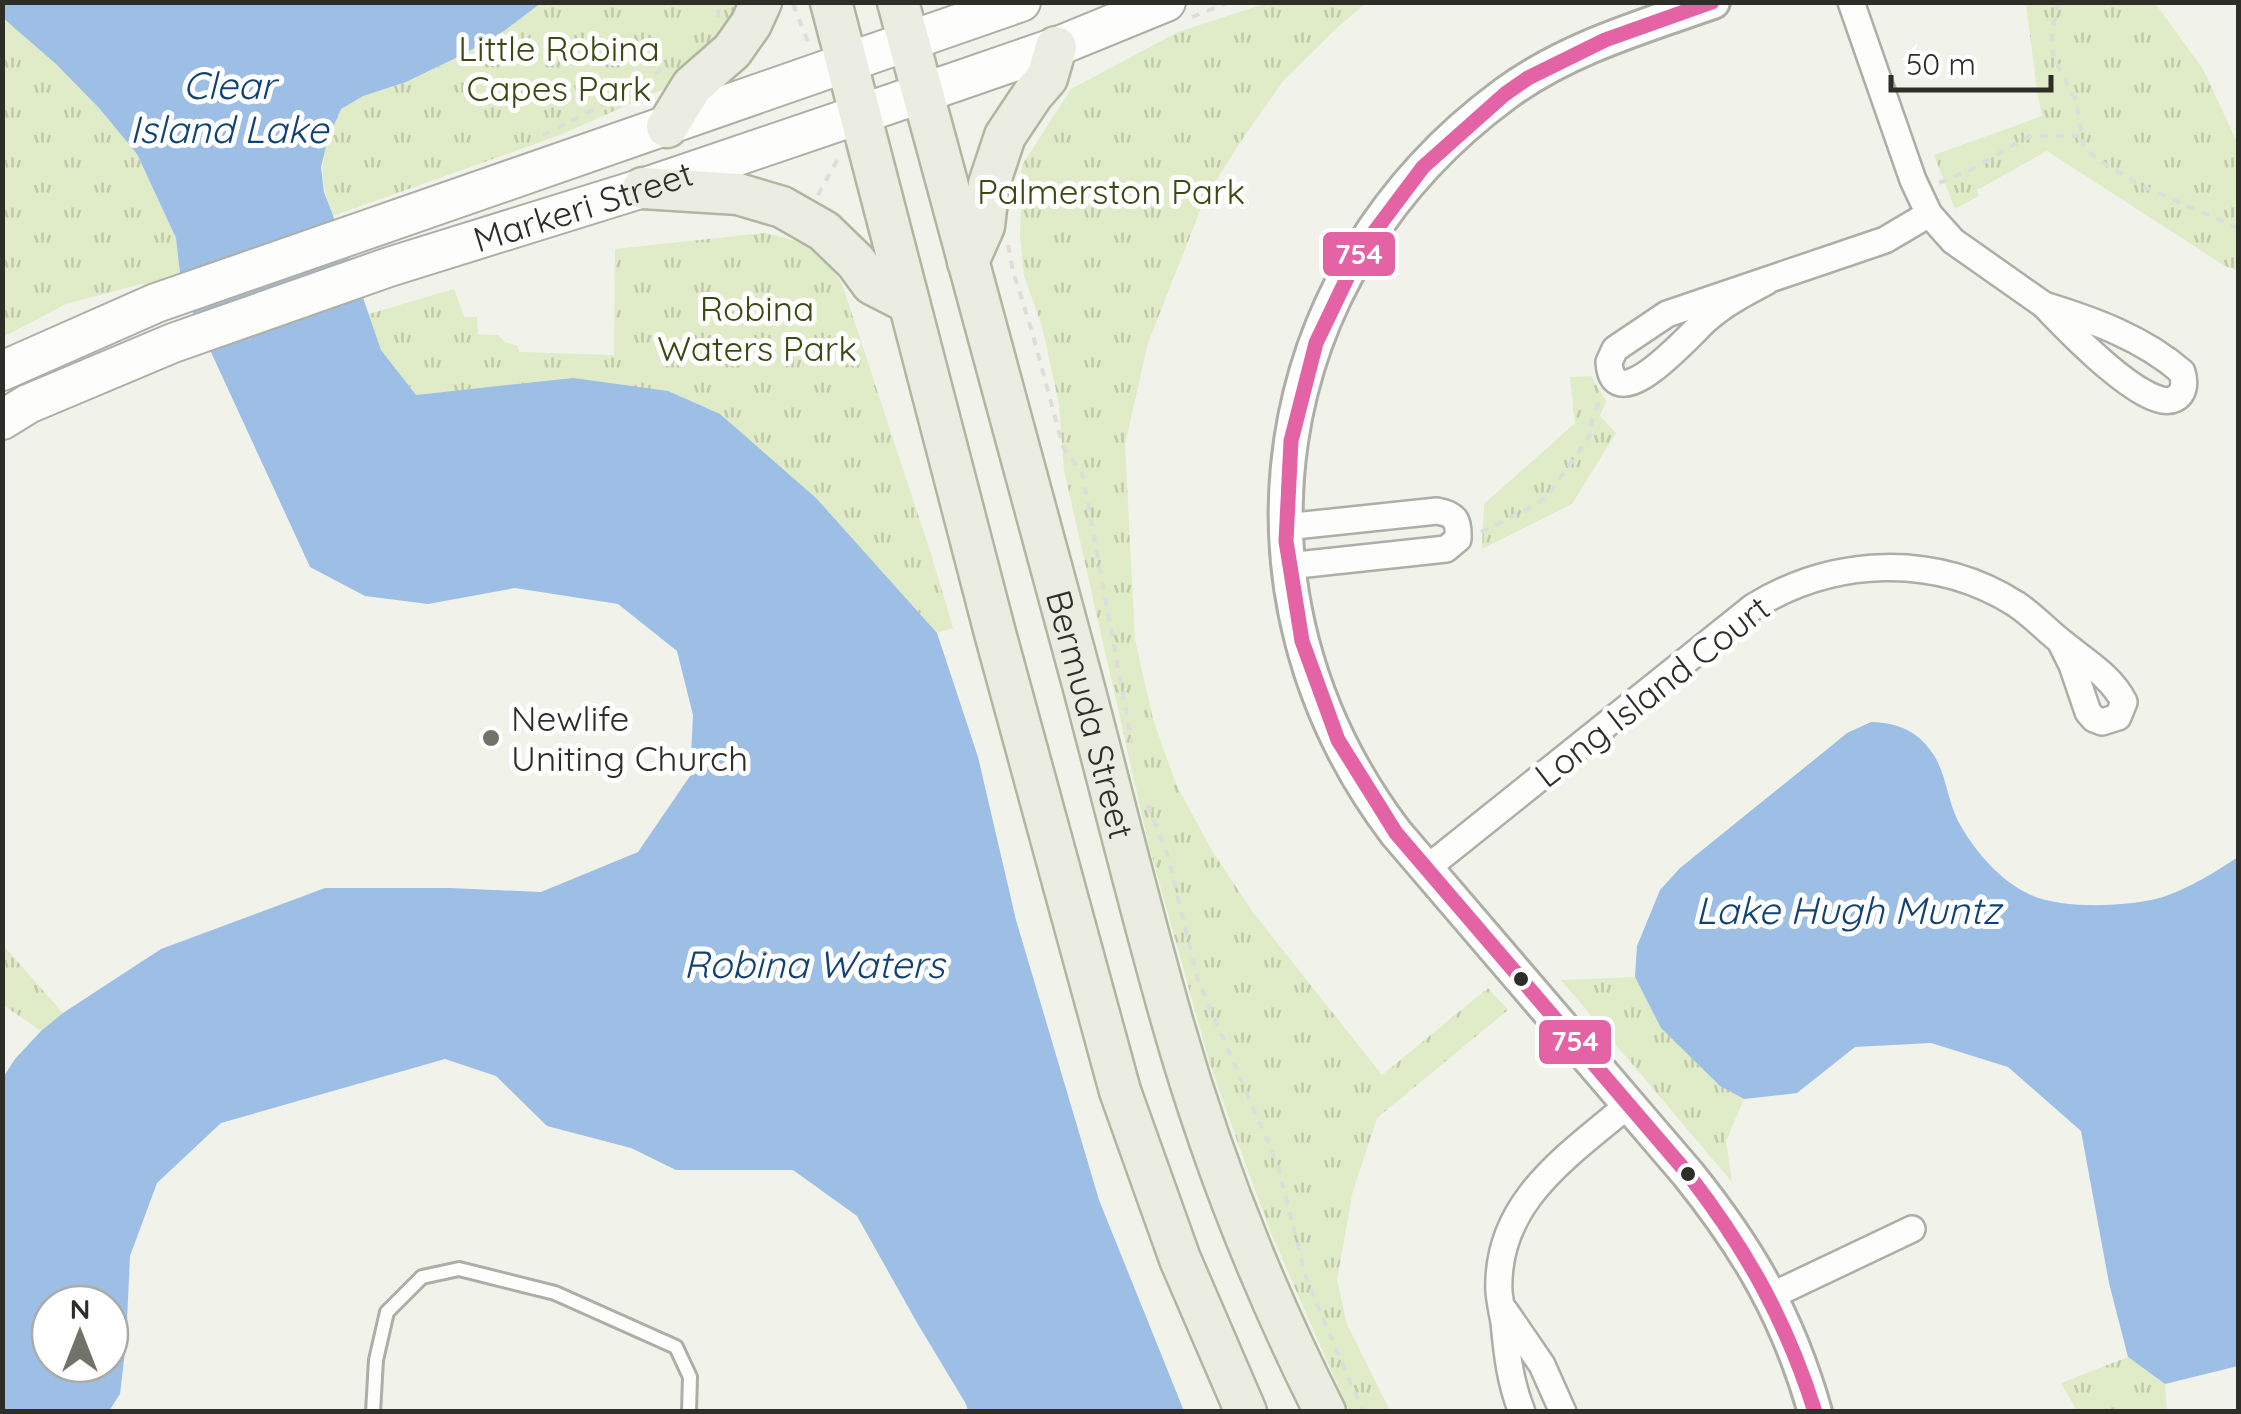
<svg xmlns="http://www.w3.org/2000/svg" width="2241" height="1414" viewBox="0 0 2241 1414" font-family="Quicksand,sans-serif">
<defs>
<pattern id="park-tufts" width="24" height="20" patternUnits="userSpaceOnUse" patternTransform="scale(2.5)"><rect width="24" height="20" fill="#e0ebc7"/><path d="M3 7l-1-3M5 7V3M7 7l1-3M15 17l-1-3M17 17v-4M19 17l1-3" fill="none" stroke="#c0caab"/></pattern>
</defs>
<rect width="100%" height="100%" fill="#f1f3ea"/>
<g fill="url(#park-tufts)">
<path d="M541,3H746L732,28L668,87L560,135L333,216C320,181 319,161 333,127C336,120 338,111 344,107C362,92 388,90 408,81C456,60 500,34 541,3Z"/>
<polygon points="1267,3 1366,3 1339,26 1284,80 1243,138 1205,198 1148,343 1125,444 1135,640 1153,719 1176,784 1211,849 1252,911 1382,1075 1488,988 1508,1010 1377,1118 1353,1190 1337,1280 1347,1324 1390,1411 1349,1411 1271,1233 1240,1149 1209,1061 1148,842 1064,470 1059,404 1042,326 1024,276 1020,236 1022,165 1071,89 1178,32"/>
<polygon points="2026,3 2155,3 2203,69 2238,144 2238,271 2225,266 2047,151 1977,190 1979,196 1955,209 1934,155 2042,116 2037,91"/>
<polygon points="3,18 56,64 99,108 137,154 176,238 180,273 149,284 141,284 66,304 3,337"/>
<path d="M765,233C808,243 817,247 842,284L932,557L953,628L937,633L817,499L573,379L416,395L381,350L369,314L454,289L464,317H477L478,334L498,335L505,342L518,346L519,352L614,355L615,249Z"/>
<polygon points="1591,376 1606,401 1600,416 1616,433 1572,504 1482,549 1484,504 1575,423 1570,377"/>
<polygon points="3,945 63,1013 41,1031 3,1005"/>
<polygon points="1635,977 1661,1028 1720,1086 1744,1099 1726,1141 1732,1182 1561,980"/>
<polygon points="2128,1357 2165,1384 2167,1411 2077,1411 2061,1383"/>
</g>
<g fill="#9dbee5" fill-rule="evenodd">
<path d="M3,3H541L504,31L462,55L406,82L363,96L341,109L328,139L321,167L324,192L349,257L381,350L416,395L573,378L668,391L720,414L817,499L937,633L978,757L1016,920L1099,1200L1184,1411H968L966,1404L916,1321L857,1216L793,1170H676L631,1148L547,1126L496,1076L445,1059L221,1123L157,1183L130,1256L126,1343L120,1394L109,1411H3L2,1079L15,1059L41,1031L63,1013L161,949L325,888H450L541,892L638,852L690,776L693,715L677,651L618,604L515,588L428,604L365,596L310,567L193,313L180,273L176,238L137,154L99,108L56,64L3,18ZM50,1304H110V1364H50Z"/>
<path d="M1871,722C1899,723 1919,731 1935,757C1947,777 1948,806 1962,828C1977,853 2000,880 2027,893C2058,910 2130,907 2163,897C2190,888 2215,872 2238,857V1366L2165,1384L2128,1357L2109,1283L2081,1131L2008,1067L1931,1043L1855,1047L1797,1093L1744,1099L1720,1086L1661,1028L1635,977L1637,946L1660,890L1680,868L1825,751L1847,733Z"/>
</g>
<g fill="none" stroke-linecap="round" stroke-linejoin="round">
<defs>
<polyline id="service" points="373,1412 376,1360 387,1312 422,1277 459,1269 555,1293 676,1347 690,1377 689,1412"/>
<g id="minor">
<polyline points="1851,2 1913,180 1929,214 1953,241 2044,305"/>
<path d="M1766,282C1745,293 1724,304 1706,320C1692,332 1613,424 1609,362L1615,349L1667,314L1885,240L1929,214"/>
<path d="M2044,305C2093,320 2143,338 2182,372C2185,382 2185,394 2174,399C2146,413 2063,325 2044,305Z"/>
<path d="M1285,527L1437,511C1455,514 1459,520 1458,539L1446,549L1288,566"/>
<path d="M1426,869L1753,607C1834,557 1935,553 2016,604C2034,616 2047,631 2064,644C2085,661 2112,677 2124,702L2118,717L2102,722L2094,719L2088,712L2072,665L2060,641"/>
<polyline points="1771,1296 1912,1229"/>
<polyline points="1505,1311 1542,1365 1563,1412"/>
<path d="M1522,1412C1510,1382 1507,1354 1504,1322C1502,1312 1500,1302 1499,1292C1495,1202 1568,1156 1628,1105"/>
</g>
<path id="tertiary" d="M1713,2C1641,27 1566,49 1505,94C1262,273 1214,593 1396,833L1688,1174C1749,1250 1788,1317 1815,1412"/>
<g id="secondary">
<polyline points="2,371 156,303 1021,2"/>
<path id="s1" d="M2,420L28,404L173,343L389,267L643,188L952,83L1056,47L1166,2"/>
</g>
<g id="primary">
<polyline points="831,2 995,633 1120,1091 1180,1259 1246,1412"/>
<path id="s2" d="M898,2C959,231 1023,459 1084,688C1113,798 1140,908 1171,1017C1209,1152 1262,1287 1325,1412"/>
<polyline points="667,127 692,86 732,51 751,24 761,2"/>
<polyline points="643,188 738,194 782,207 824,231 856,262 872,284 909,303"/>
<polyline points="968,262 984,226 989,184 1005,136 1033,94 1047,78 1056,47"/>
</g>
</defs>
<use href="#service" stroke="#acaea7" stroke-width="18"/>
<use href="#minor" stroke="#acaea7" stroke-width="30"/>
<use href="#tertiary" stroke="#acaea7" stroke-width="38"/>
<use href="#secondary" stroke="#acaea7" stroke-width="42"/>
<use href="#primary" stroke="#b0b69f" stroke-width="45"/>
<g stroke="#dddedc" stroke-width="4" stroke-dasharray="8 8" stroke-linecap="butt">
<polyline points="2059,2 2052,29 2053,56 2076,100 2084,148 2102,162 2140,185 2238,228"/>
<polyline points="793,4 808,42"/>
<polyline points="718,17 719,2"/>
<polyline points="1192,17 1229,2"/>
<polyline points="543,135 645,84 661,69 669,66"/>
<polyline points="1939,183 1973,169 2020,141 2032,136 2083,136"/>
<polyline points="818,195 840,155"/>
<polyline points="1008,245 1013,271 1033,335 1063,447 1082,473 1132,743"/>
<polyline points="1481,532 1536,505 1549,494 1591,434 1592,418 1601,397"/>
<polyline points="1148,805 1168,857 1198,980 1277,1163 1307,1281 1363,1412"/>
</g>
<use href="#service" stroke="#fdfdfc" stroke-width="12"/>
<use href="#minor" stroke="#fdfdfc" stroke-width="25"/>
<use href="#tertiary" stroke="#fdfdfc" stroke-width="32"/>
<use href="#secondary" stroke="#fdfdfc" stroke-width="38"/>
<use href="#primary" stroke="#ebede2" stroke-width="40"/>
<defs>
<path id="bus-1" d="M1712,2L1605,40L1528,78L1505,94L1423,167L1360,251L1316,343L1291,441L1286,541L1302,641L1338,740L1396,833L1688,1174C1746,1249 1786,1320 1815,1412"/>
</defs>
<use href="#bus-1" stroke="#fff" stroke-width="22"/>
<use href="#bus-1" stroke="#e463a4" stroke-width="15"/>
</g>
<circle fill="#71736b" stroke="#fff" stroke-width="4" cx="491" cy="738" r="10"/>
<g fill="#2c2e27" stroke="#fff" stroke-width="4">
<circle cx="1521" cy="979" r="9"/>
<circle cx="1688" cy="1174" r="9"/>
</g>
<g text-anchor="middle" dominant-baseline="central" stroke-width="10" stroke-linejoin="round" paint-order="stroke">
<g font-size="35" fill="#3c4912" stroke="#fff">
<text x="559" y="48">Little Robina<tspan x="559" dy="40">Capes Park</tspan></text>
<text x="1111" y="191">Palmerston Park</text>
<text x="757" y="308">Robina<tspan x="757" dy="40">Waters Park</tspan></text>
</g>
<g font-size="35" fill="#2c2e27" stroke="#fff">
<text stroke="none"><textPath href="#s1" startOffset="620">Markeri Street</textPath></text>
<text transform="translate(1652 691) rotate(-38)">Long Island Court</text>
<text stroke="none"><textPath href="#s2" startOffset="738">Bermuda Street</textPath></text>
</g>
<g font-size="35" fill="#2c2e27" stroke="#fff" text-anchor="start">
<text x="511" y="718">Newlife<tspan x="511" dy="40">Uniting Church</tspan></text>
</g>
<g font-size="38" font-style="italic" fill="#114277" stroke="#fff">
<text x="229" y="85">Clear<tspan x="229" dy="44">Island Lake</tspan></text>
<text x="1848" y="910">Lake Hugh Muntz</text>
<text x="814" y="964">Robina Waters</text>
</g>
</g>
<g stroke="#fff" stroke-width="4">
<rect x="1321" y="230" width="76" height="48" rx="10" fill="#e463a4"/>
<rect x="1537" y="1018" width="76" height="48" rx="10" fill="#e463a4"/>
</g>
<g font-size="28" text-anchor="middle" font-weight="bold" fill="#fff">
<text x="1359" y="264">754</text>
<text x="1575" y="1051">754</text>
</g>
<rect width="2241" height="1414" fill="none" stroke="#2c2e27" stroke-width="10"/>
<g transform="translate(80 1334)"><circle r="48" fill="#ffffff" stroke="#ababa9" stroke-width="2.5"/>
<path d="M0-8L18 38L0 25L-18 38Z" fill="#71736b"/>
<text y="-15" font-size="28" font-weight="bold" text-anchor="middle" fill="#2c2e27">N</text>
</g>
<path d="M1891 75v15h160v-15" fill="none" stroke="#2c2e27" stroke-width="5"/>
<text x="1906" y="75" font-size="30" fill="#2c2e27" stroke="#ffffff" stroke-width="8" paint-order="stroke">50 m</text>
</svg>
